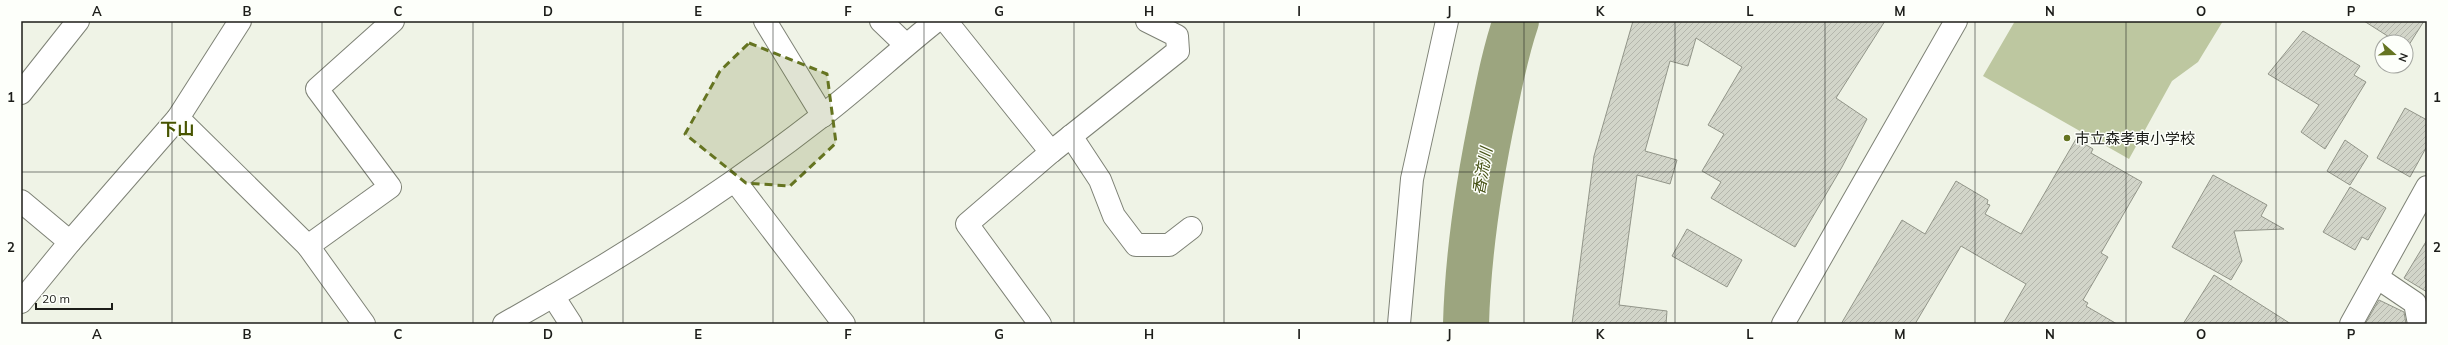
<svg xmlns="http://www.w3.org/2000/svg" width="2448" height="345" viewBox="0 0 2448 345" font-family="Mulish,'Noto Sans JP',sans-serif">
<defs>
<pattern id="building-hatch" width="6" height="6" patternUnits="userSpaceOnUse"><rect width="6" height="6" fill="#d2d5c9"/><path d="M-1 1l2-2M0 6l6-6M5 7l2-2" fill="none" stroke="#b4b6ac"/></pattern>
</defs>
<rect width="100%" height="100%" fill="#eff3e6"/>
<polygon fill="#bdc7a0" points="2015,21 2223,21 2198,62 2172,81 2129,159 1983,76"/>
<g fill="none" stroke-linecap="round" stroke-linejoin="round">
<path stroke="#9ca57f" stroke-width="46" d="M1466,324C1468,251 1479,181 1494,110C1500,80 1506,50 1516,21"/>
</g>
<g fill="url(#building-hatch)" stroke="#929589">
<polygon points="1633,21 1885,21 1836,98 1867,119 1842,167 1795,247 1711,198 1721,182 1702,171 1724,134 1708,125 1742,67 1696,38 1688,66 1670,61 1645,151 1677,160 1670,184 1637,175 1619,305 1667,311 1666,324 1572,324 1594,156"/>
<polygon points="2364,21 2424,21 2407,48 2406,42 2397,42"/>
<polygon points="2303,31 2360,66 2354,75 2366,82 2325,149 2301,132 2319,105 2268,74"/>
<polygon points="2405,108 2427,120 2427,146 2410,177 2377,158"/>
<polygon points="2076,139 2093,149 2091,153 2142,182 2101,253 2108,257 2083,300 2088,303 2086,306 2117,324 2003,324 2026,284 1961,246 1915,324 1841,324 1902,220 1925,234 1956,181 1988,200 1987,204 1990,205 1985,214 2021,234"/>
<polygon points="2345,140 2368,156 2350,185 2327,171"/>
<polygon points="2213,175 2267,205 2261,216 2284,229 2234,231 2242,261 2231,280 2172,247"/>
<polygon points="2350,187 2386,208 2368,240 2362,237 2355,250 2323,232"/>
<polygon points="1687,229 1742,260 1727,287 1672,256"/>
<polygon points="2427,240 2427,292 2404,278"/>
<polygon points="2214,275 2291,324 2183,324"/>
<polygon points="2379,300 2404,312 2406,324 2365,324"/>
</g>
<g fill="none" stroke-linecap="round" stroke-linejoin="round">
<defs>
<g id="minor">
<polyline points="765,21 823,116"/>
<polyline points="881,21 906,45"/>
<polyline points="946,21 1051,152"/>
<polyline points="21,93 78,21"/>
<polyline points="178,118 308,246 364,324"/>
<polyline points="1071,136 1100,180 1114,216 1136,245 1169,245 1191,228"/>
<polyline points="735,181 844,324"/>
<polyline points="21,201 70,242"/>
<polyline points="308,246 390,187 317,89 393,21"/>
<polyline points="2378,278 2415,303 2419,324"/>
<polyline points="553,296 571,324"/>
<polyline points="21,302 70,242 178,118 240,21"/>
<path d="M504,324C615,262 722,194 822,116C861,86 897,52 936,21"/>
<polyline points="1040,324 967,224 1051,152 1178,51 1177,36 1147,21"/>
<polyline points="1399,324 1412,179 1447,21"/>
<polyline points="1783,324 1956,21"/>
<polyline points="2351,324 2427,187"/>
</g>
</defs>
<use href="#minor" stroke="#7e8276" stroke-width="24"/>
<use href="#minor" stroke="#fff" stroke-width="22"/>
</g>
<path fill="#657421" fill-opacity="0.2" stroke="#657421" stroke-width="3" stroke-dasharray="8 5" stroke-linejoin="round" d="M749,43L827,74L836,143L790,186L746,183L685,134L720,71Z"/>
<path fill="none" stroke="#1c1d19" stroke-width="1" stroke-opacity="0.55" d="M172,21V324M322,21V324M473,21V324M623,21V324M773,21V324M924,21V324M1074,21V324M1224,21V324M1374,21V324M1524,21V324M1675,21V324M1825,21V324M1975,21V324M2126,21V324M2276,21V324M21,172H2427"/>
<circle fill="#657421" stroke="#fdfffa" stroke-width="1.5" cx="2067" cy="138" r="4"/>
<g text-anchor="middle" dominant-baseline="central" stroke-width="3" stroke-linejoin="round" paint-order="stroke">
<g font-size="15" fill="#1c1d19" stroke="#fdfffa" text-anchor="start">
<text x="2075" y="138">市立森孝東小学校</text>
</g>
<g font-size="16" font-style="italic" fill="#455114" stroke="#fdfffa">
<text transform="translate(1482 171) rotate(-80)">香流川</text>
</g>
<g font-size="17" font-weight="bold" fill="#475400" stroke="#fdfffa">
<text x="177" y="128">下山</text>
</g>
</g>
<rect width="2448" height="345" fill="none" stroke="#fdfffa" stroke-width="44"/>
<g transform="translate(2394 54) rotate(110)"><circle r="19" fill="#fdfffa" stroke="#a3a5a0"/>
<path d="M0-3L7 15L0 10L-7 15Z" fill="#657421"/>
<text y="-6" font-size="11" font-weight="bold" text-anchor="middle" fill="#1c1d19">N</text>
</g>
<path d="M36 303v6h76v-6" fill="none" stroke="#1c1d19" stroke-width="2"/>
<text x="42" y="303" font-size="12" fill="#1c1d19" stroke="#fdfffa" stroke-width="3" paint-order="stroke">20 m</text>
<rect x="22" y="22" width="2404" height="301" fill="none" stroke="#1c1d19" stroke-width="1.5"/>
<g font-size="13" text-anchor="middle" font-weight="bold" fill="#1c1d19">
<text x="97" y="16">A</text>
<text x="247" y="16">B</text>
<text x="398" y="16">C</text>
<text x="548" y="16">D</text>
<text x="698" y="16">E</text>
<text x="848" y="16">F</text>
<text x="999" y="16">G</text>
<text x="1149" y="16">H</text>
<text x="1299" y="16">I</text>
<text x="1449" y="16">J</text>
<text x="1600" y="16">K</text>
<text x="1750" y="16">L</text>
<text x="1900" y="16">M</text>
<text x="2050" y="16">N</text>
<text x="2201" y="16">O</text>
<text x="2351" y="16">P</text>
<text x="11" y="102">1</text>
<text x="2437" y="102">1</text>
<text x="11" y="252">2</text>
<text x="2437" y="252">2</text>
<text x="97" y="339">A</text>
<text x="247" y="339">B</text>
<text x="398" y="339">C</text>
<text x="548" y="339">D</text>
<text x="698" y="339">E</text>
<text x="848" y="339">F</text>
<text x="999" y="339">G</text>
<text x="1149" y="339">H</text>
<text x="1299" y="339">I</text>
<text x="1449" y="339">J</text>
<text x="1600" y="339">K</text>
<text x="1750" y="339">L</text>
<text x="1900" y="339">M</text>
<text x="2050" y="339">N</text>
<text x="2201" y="339">O</text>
<text x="2351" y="339">P</text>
</g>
</svg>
